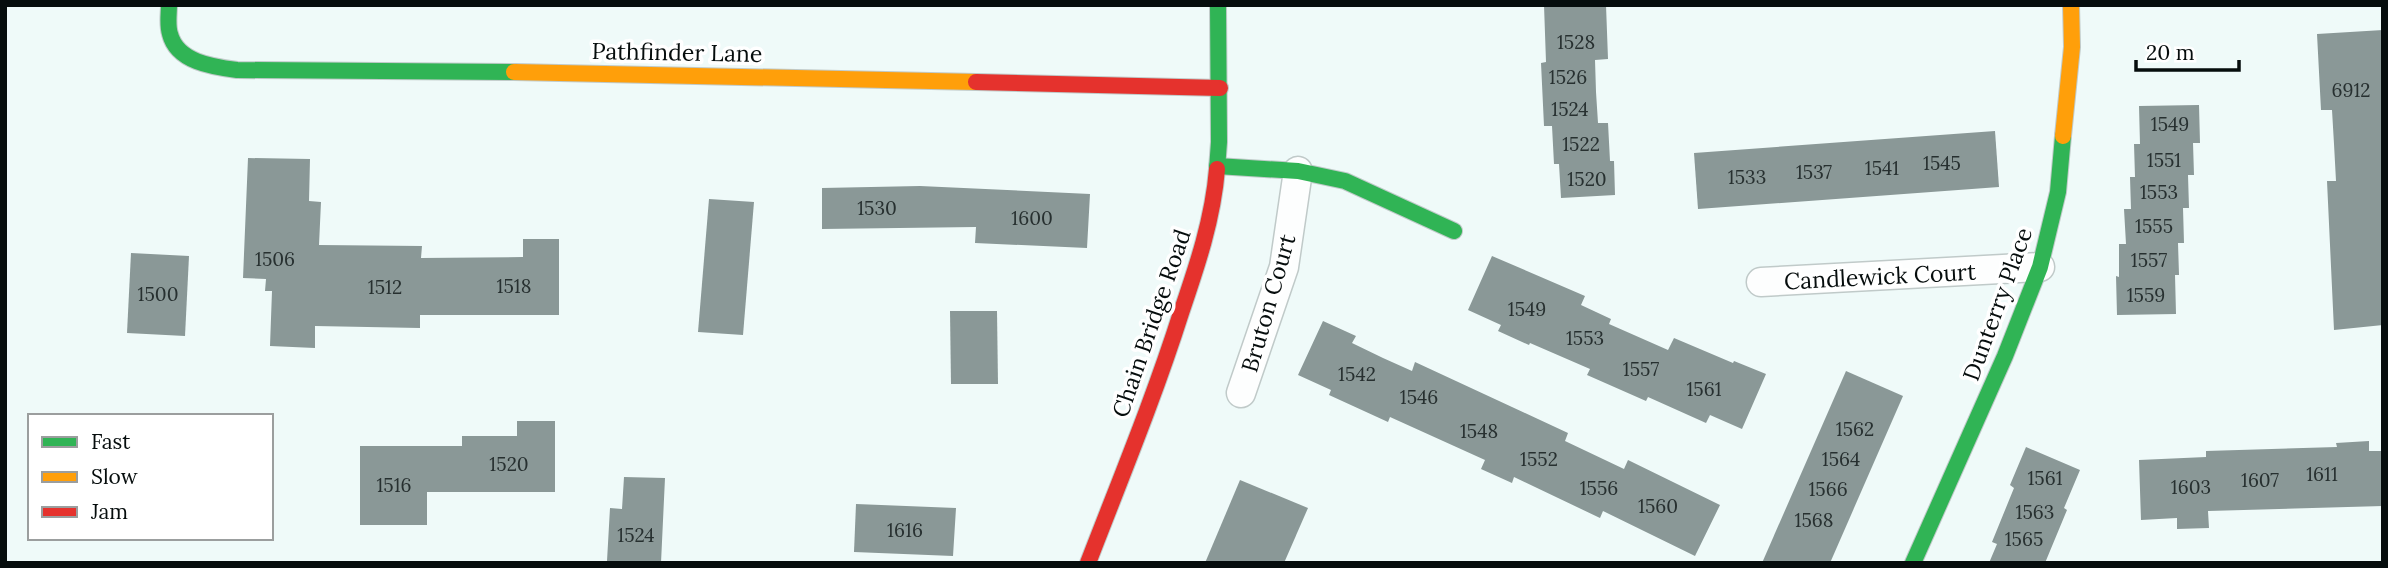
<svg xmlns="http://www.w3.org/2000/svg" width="2388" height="568" viewBox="0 0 2388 568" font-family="Lora,serif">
<rect width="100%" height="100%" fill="#effaf9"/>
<g fill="#8a9897">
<polygon points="1544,5 1606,5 1608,59 1595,60 1596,92 1598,123 1608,123 1610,161 1614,161 1615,195 1561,198 1559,164 1554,164 1552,126 1544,126 1541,63 1546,62"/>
<polygon points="2383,30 2383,325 2334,330 2327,181 2336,181 2334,144 2332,110 2321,110 2317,34"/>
<polygon points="2199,105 2200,143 2193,143 2194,175 2188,175 2189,208 2183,208 2184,243 2178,243 2179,275 2175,275 2176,314 2117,315 2116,276 2119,277 2119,244 2126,244 2124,209 2131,209 2130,177 2135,177 2134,144 2140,144 2139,106"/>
<polygon points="1995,131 1999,187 1698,209 1694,153"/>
<polygon points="248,158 310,159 309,201 321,202 319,245 422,246 421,258 523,257 523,239 559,239 559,315 420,315 420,328 315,326 315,348 270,346 272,291 265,291 266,279 243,278"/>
<polygon points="920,186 1090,194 1087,248 975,243 976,227 822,229 822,188"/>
<polygon points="709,199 754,202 743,335 698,332"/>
<polygon points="131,253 189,256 185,336 127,333"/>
<polygon points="1492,256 1585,296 1581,305 1611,319 1609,324 1668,350 1674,338 1733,363 1734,361 1766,374 1742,429 1710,415 1706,423 1648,397 1646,401 1587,375 1590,369 1530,343 1529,345 1498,331 1501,325 1468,310"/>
<polygon points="950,311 997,311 998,384 951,384"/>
<polygon points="1323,321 1356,336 1352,343 1383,358 1412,371 1415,362 1568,433 1565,441 1624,469 1628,460 1720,505 1695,556 1603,511 1600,518 1514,477 1512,483 1481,469 1485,460 1390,417 1388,422 1329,395 1331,390 1298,375"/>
<polygon points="1846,371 1903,396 1830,563 1762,563"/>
<polygon points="517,421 555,421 555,492 427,492 427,525 360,525 360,446 462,446 462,436 517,436"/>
<polygon points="2369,441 2369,451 2383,451 2383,506 2208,511 2209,528 2177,529 2177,518 2141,520 2139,460 2206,457 2206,451 2337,447 2336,443"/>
<polygon points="2026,447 2080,470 2064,508 2067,510 2045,563 1989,563 1997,544 1992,542 2014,488 2010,485"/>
<polygon points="624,477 665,478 661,563 607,561 610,508 622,509"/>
<polygon points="1240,480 1308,508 1284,563 1205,563"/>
<polygon points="856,504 956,508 953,556 854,552"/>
</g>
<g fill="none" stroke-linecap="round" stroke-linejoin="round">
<defs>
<g id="street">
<polyline points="1761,282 2040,267"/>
<polyline points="1241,393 1284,267 1298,171"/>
</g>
<g id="fast">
<path d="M169,5C169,14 167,25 170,34C177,62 213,67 237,70L514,72"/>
<polyline points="1217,166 1298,171 1345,181 1454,231"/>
<polyline points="1217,169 1219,142 1218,5"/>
<polyline points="1913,563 2005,356 2040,267 2058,192 2063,136"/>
</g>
<g id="slow">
<polyline points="514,72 976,82"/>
<polyline points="2063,136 2072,47 2071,5"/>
</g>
<g id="jam">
<polyline points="976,82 1220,88"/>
<path d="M1088,563C1120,480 1154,398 1181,313C1197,266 1213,219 1217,169"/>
</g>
</defs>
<use href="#street" stroke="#c0cac9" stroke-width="31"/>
<use href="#fast" stroke="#c0cac9" stroke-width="18"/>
<use href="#slow" stroke="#c0cac9" stroke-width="18"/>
<use href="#jam" stroke="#c0cac9" stroke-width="18"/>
<use href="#street" stroke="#fdfefe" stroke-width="28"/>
<use href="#fast" stroke="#30b455" stroke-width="16"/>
<use href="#slow" stroke="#ff9f0a" stroke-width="16"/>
<use href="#jam" stroke="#e5322d" stroke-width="16"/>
</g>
<g text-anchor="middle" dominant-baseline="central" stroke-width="7" stroke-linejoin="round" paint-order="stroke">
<g font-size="19" fill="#273030">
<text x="1576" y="42">1528</text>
<text x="1568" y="77">1526</text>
<text x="2351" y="90">6912</text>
<text x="1570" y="109">1524</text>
<text x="2170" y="124">1549</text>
<text x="1581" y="144">1522</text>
<text x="2164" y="160">1551</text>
<text x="1942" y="163">1545</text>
<text x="1882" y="168">1541</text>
<text x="1814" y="172">1537</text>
<text x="1747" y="177">1533</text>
<text x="1587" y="179">1520</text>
<text x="2159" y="192">1553</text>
<text x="877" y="208">1530</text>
<text x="1032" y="218">1600</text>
<text x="2154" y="226">1555</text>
<text x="275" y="259">1506</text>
<text x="2149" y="260">1557</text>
<text x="514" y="286">1518</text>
<text x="385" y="287">1512</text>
<text x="158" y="294">1500</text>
<text x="2146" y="295">1559</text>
<text x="1527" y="309">1549</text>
<text x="1585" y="338">1553</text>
<text x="1641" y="369">1557</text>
<text x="1357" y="374">1542</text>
<text x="1704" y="389">1561</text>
<text x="1419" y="397">1546</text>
<text x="1855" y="429">1562</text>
<text x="1479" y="431">1548</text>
<text x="1539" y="459">1552</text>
<text x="1841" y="459">1564</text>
<text x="509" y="464">1520</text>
<text x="2322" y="474">1611</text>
<text x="2045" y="478">1561</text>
<text x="2260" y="480">1607</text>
<text x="394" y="485">1516</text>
<text x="2191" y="487">1603</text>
<text x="1599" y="488">1556</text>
<text x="1828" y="489">1566</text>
<text x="1658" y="506">1560</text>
<text x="2035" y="512">1563</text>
<text x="1814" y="520">1568</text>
<text x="905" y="530">1616</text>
<text x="636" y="535">1524</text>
<text x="2024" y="539">1565</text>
</g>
<g font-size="23" fill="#060d0d" stroke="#fff">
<text transform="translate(677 52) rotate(1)">Pathfinder Lane</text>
<text transform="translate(1880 276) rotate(-3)">Candlewick Court</text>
<text transform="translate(1268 303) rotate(-74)">Bruton Court</text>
<text transform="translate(1997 304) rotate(-70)">Dunterry Place</text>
<text transform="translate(1151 323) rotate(-71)">Chain Bridge Road</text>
</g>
</g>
<rect width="2388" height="568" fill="none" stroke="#060d0d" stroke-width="14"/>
<rect x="28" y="414" width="245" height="126" fill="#ffffff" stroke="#9b9e9e" stroke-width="2"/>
<rect x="42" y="437" width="35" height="10" fill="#30b455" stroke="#9b9e9e" stroke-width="2"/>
<text x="91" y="449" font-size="21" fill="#060d0d">Fast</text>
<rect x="42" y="472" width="35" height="10" fill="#ff9f0a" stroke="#9b9e9e" stroke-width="2"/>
<text x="91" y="484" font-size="21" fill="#060d0d">Slow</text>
<rect x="42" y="507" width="35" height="10" fill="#e5322d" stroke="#9b9e9e" stroke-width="2"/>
<text x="91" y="519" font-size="21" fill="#060d0d">Jam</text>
<path d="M2136 60v10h103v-10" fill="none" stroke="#060d0d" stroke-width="3.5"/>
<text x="2146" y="60" font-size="21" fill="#060d0d" stroke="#ffffff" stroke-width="5" paint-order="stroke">20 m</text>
</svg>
